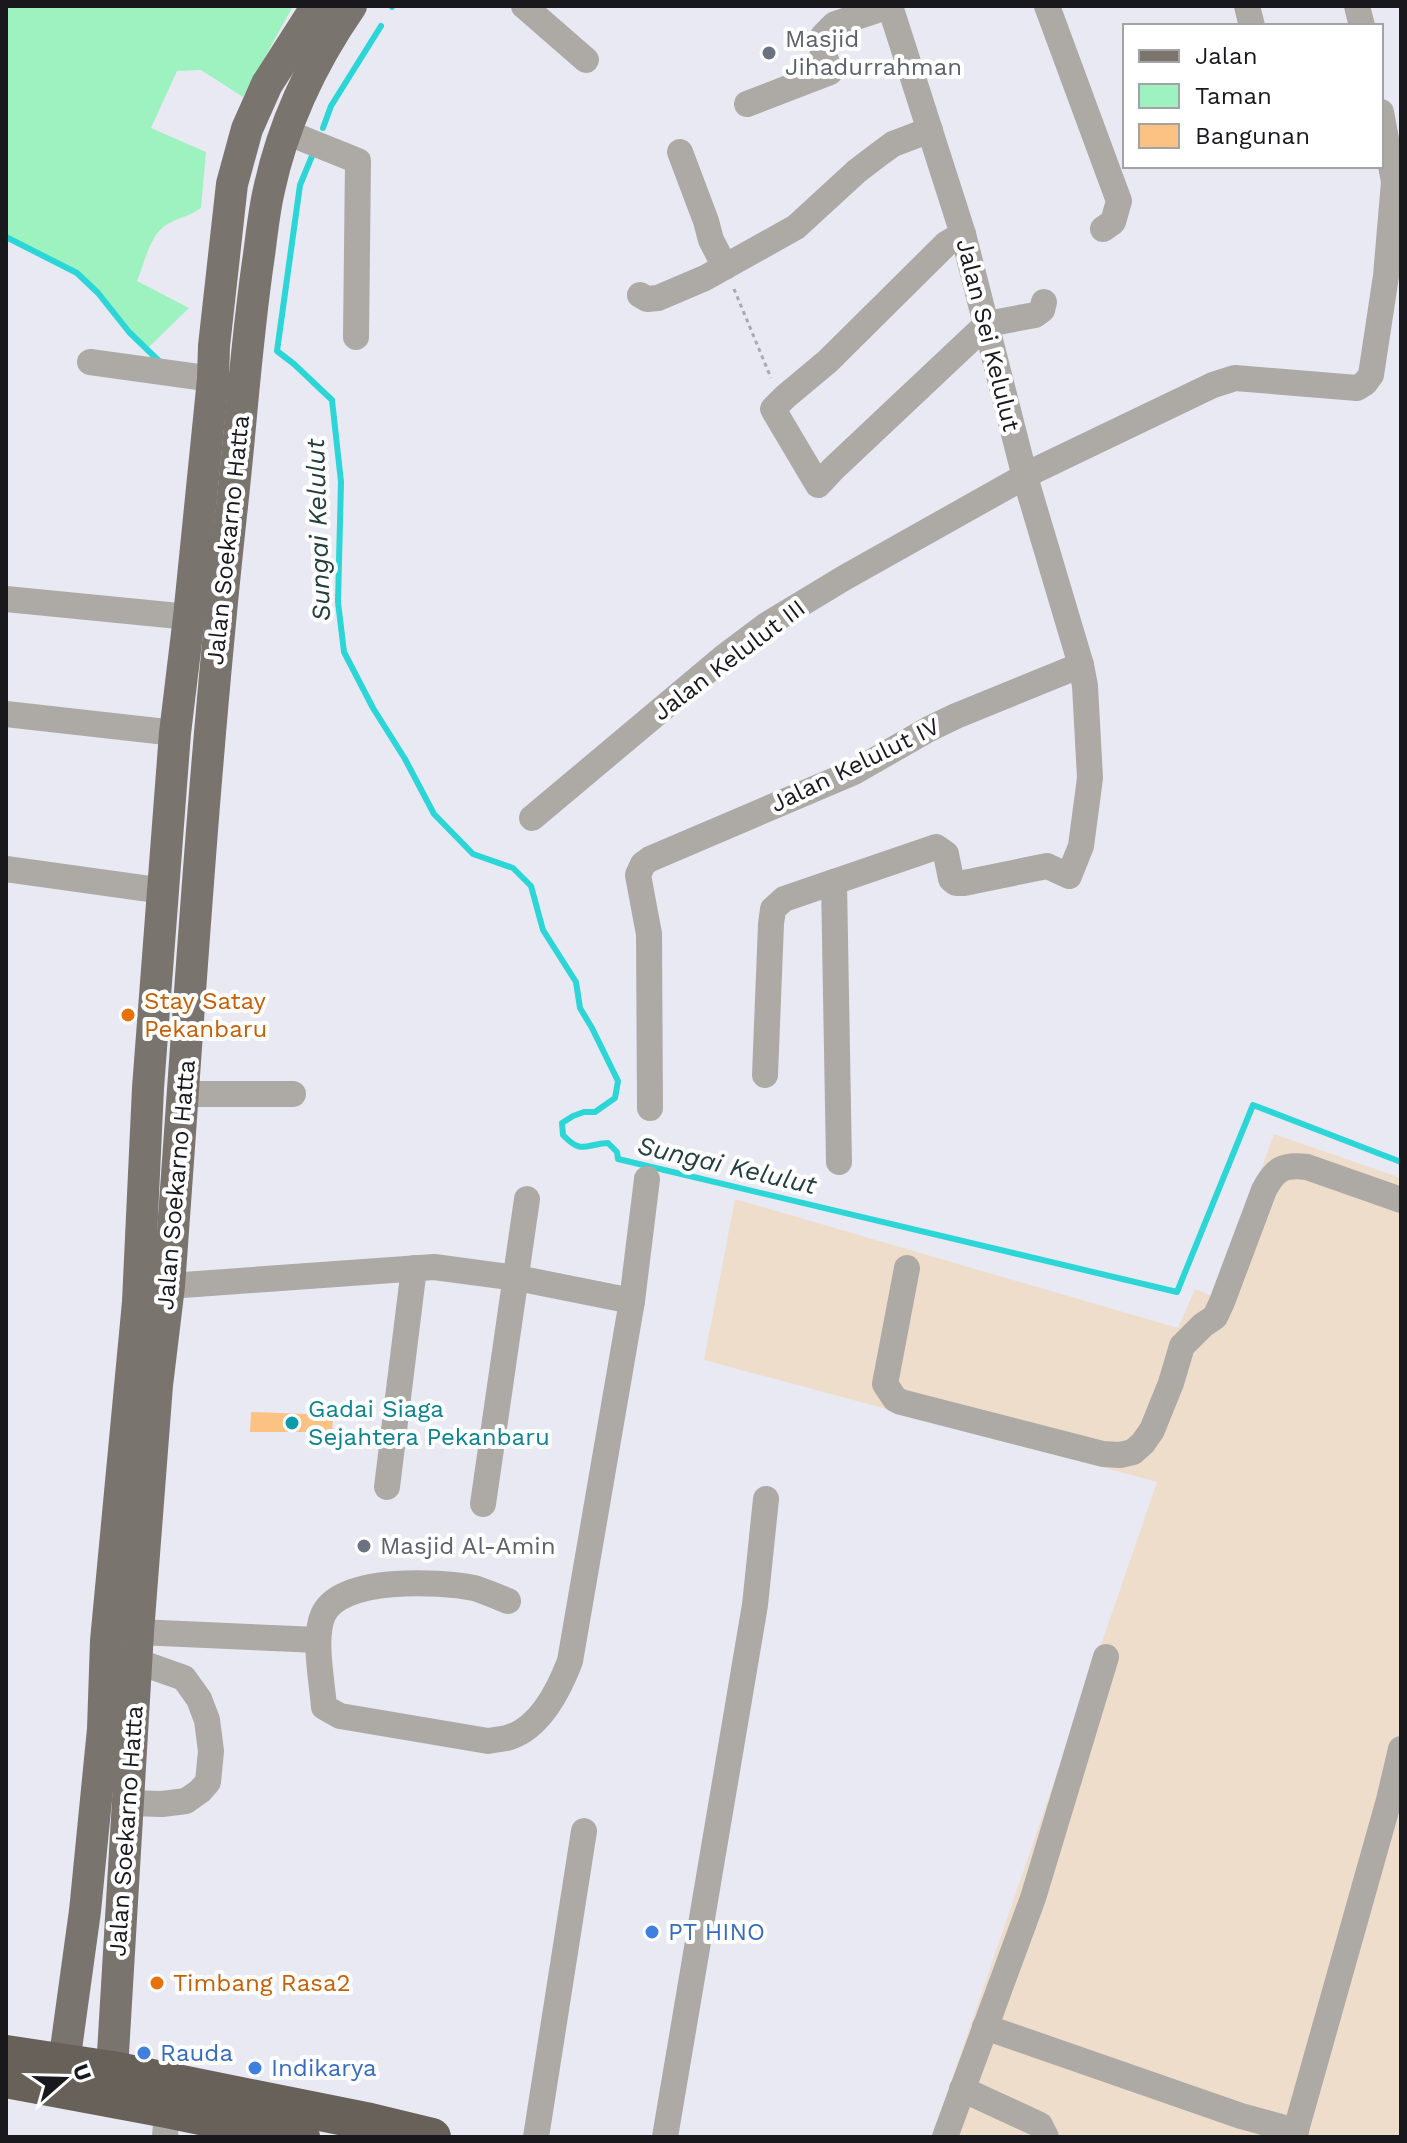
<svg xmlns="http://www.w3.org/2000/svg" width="1407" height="2143" viewBox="0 0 1407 2143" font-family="'Work Sans',sans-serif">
<rect width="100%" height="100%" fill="#e9e9f4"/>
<polygon fill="#efddcc" points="1274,1134 1401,1178 1401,2137 932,2137 1157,1482 704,1360 735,1199 1178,1328 1195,1289 1214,1297"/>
<path fill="#9df2c0" d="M6,6H293L243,97L201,70L177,71L151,128L206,152L201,208C187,218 178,217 166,225C150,235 144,264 137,281L189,308L147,349C123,326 106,295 79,274C63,261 26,247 6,237Z"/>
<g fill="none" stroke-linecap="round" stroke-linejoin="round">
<g stroke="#2cd6d7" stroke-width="6">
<polyline points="392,7 393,6"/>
<polyline points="323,128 331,106 381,26"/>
<path d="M312,156L300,185L277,351L294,364L332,400L341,482L338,602L344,652L373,708L405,759L434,814L473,854L513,868L531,886L543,930L576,982L580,1008L592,1028L618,1081L615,1098L595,1112H584L573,1116L562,1123L563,1135C582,1155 585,1144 608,1143L617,1152L618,1159L1177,1292L1253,1105L1401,1162"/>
<polyline points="6,237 77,273 98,293 129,332 160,362"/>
</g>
</g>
<polygon fill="#fcc284" points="251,1412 333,1415 332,1432 250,1432"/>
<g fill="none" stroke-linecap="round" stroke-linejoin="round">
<polyline stroke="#a9a9b2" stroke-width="3" stroke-dasharray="4 4" stroke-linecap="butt" points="734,289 771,378"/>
<g stroke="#adaaa6" stroke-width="26">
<polyline points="524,6 586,60"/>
<polyline points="1047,6 1119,201 1113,222 1103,229"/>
<polyline points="1247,6 1252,26"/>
<polyline points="1357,6 1362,26"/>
<polyline points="747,104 830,72 822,48 823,36 835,24 890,6"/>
<polyline points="286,132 358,161 356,337"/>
<polyline points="680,152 706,221 711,240 725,267"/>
<polyline points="963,234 946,244 828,361 785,397 773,409 818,485 833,469 987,324 1035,315 1042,310 1044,302"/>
<polyline points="640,295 647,299 658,298 705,278 796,227 857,171 878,155 893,144 930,130"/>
<polyline points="90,362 213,379"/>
<polyline points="6,599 189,617"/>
<polyline points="6,714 175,733"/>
<polyline points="532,818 724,657 768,624 844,578 1038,469 1213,385 1235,378 1357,388 1365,383 1371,375 1386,276 1394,182 1381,112"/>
<polyline points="6,869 164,891"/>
<polyline points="834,882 839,1162"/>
<polyline points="765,1075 771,924 773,909 784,899 936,847 946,854 951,879 956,883 964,883 1047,866 1069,876 1081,846 1090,778 1085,686 1081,665 1025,477 963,234 890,6"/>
<polyline points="183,1094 293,1094"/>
<polyline points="650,1108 649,934 638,875 643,864 650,859 854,772 929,729 956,716 1081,665"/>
<path d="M907,1268L885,1384L895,1399L901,1402L1103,1454L1120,1455L1133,1452L1143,1443L1152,1430L1171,1383L1182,1346L1203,1325L1215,1317L1222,1302L1264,1190C1275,1169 1283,1164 1307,1167L1401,1200"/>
<polyline points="169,1286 434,1267 517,1278 632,1301"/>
<polyline points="387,1487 414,1268"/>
<polyline points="483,1504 527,1199"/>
<path d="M508,1601C497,1597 485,1591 474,1588C439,1581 340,1576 323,1615C313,1638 322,1681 324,1707L340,1716L488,1741C494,1740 501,1739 507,1738C540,1729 559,1690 570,1661L632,1301L647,1179"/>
<polyline points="138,1632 318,1640"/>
<polyline points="127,1803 162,1804 186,1801 200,1791 208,1782 211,1751 207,1720 199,1699 184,1678 136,1661"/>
<polyline points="985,2027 1241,2116 1296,2131"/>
<polyline points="962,2089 1040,2125 1046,2137"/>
<polyline points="165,2137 167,2109"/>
<polyline points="536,2137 584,1831"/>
<polyline points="665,2137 755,1605 766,1499"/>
<polyline points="945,2137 1033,1898 1106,1657"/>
<polyline points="1294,2137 1389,1800 1401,1749"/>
</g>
<g stroke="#7a746e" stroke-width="32">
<polyline points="61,2085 85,1911 103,1729 106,1641 138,1302 148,1088 175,733 189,617 213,379 214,346 232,184 247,129 267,84 317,6"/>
<path d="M109,2092L112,2070L138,1632L157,1385L169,1286C188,1029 203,772 231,515C241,428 246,342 259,255C262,233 264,211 269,190C283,124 313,61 351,6"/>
</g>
<g stroke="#68615a" stroke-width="38">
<polyline points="6,2054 112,2070 370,2122 432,2137"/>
<polyline points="6,2079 167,2109 301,2137"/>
</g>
</g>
<g fill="#6b7280" stroke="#fff" stroke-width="3">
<circle cx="769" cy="53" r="8"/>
<circle cx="364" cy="1546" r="8"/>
</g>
<g fill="#e8710a" stroke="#fff" stroke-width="3">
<circle cx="128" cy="1015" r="8"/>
<circle cx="157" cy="1983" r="8"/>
</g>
<circle fill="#0f9aa8" stroke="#fff" stroke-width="3" cx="292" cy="1423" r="8"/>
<g fill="#3f7fe0" stroke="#fff" stroke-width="3">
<circle cx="652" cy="1932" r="8"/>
<circle cx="144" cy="2053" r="8"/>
<circle cx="255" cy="2068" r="8"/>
</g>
<g text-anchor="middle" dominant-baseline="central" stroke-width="8" stroke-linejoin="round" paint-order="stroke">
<g font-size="24" fill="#5b616d" stroke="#fff" text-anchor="start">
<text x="785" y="39">Masjid<tspan x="785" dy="28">Jihadurrahman</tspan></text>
<text x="380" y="1546">Masjid Al-Amin</text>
</g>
<g font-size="24" fill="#19191d" stroke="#fff">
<text transform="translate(988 335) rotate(76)">Jalan Sei Kelulut</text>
<text transform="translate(228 540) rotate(-84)">Jalan Soekarno Hatta</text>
<text transform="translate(729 660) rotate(-37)">Jalan Kelulut III</text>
<text transform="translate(855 765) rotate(-26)">Jalan Kelulut IV</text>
<text transform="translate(176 1185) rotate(-85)">Jalan Soekarno Hatta</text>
<text transform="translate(126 1831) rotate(-86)">Jalan Soekarno Hatta</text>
</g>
<g font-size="24" fill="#c56008" stroke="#fff" text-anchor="start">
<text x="144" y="1001">Stay Satay<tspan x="144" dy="28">Pekanbaru</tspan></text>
<text x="173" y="1983">Timbang Rasa2</text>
</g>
<g font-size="24" fill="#0d838f" stroke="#fff" text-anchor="start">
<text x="308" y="1409">Gadai Siaga<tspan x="308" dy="28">Sejahtera Pekanbaru</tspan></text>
</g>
<g font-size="24" fill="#366cbe" stroke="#fff" text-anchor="start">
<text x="668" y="1932">PT HINO</text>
<text x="160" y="2053">Rauda</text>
<text x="271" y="2068">Indikarya</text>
</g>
<g font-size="26" font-style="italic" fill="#243e3e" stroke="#fff">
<text transform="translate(318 530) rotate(-92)">Sungai Kelulut</text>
<text transform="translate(727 1165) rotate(13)">Sungai Kelulut</text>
</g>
</g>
<rect width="1407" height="2143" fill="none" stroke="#19191d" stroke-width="16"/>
<rect x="1123" y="24" width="260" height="144" fill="#ffffff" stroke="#a3a3a5" stroke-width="2"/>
<rect x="1139" y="50" width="40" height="12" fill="#7a746e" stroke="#a3a3a5" stroke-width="2"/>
<text x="1195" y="64" font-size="24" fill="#19191d">Jalan</text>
<rect x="1139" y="84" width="40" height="24" fill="#9df2c0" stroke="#a3a3a5" stroke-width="2"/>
<text x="1195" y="104" font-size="24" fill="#19191d">Taman</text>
<rect x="1139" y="124" width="40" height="24" fill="#fcc284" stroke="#a3a3a5" stroke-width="2"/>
<text x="1195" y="144" font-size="24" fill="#19191d">Bangunan</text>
<g transform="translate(64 2079) rotate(70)" stroke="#ffffff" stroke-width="6" paint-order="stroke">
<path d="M0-6L14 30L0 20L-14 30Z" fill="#19191d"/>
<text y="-12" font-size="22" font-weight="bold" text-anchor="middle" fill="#19191d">U</text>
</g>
</svg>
